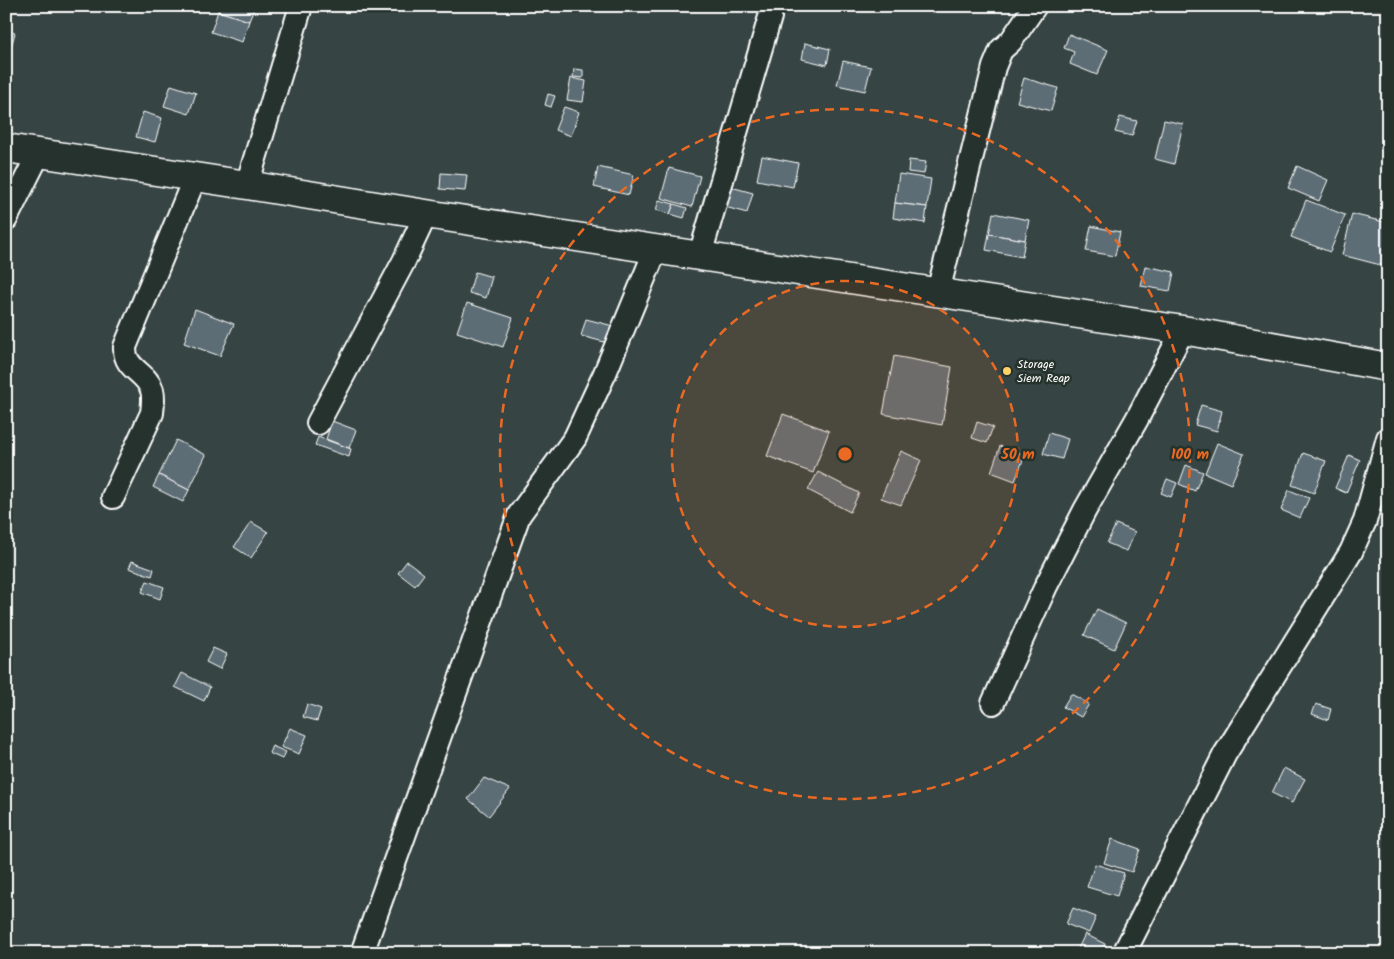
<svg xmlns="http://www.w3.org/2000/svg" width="1394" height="959" viewBox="0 0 1394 959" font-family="Kalam,sans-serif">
<rect width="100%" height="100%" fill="#364443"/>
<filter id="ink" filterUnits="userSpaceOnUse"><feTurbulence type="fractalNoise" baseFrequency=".02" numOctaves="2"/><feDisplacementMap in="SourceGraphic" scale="10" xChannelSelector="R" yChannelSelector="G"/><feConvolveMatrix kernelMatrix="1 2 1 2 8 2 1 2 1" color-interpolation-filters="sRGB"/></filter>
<g filter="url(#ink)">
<g fill="#5d6d76" stroke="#fff">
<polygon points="220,6 255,6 249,21 218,11"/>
<polygon points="218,11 249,21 242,42 211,32"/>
<polygon points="6,31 15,33 6,65"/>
<polygon points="1069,34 1108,50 1097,75 1070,64 1074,52 1064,48"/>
<polygon points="805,43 830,49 827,65 802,59"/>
<polygon points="843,61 871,67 865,91 837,85"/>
<polygon points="574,69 583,70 583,78 573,77"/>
<polygon points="571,78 586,81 583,102 567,100"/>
<polygon points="1024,78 1058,88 1051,111 1017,102"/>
<polygon points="171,85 196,93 189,114 164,106"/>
<polygon points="548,94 555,96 551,107 545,105"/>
<polygon points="564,107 579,112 571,136 555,130"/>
<polygon points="143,112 162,118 155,142 136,137"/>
<polygon points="1120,117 1137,121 1132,136 1115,132"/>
<polygon points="1164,120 1183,124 1174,164 1155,159"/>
<polygon points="762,156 798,163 793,187 757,180"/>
<polygon points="909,160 926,162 924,174 908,172"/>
<polygon points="1297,166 1328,180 1319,201 1288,188"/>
<polygon points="598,167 634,175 629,195 594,187"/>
<polygon points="669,168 700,176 692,207 661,198"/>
<polygon points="441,173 467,175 465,191 440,189"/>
<polygon points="899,174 931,179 927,207 895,203"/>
<polygon points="731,187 753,193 747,213 725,207"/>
<polygon points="659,200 674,204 670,214 656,210"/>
<polygon points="1306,200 1345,215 1330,252 1291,237"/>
<polygon points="895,203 927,207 925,223 893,218"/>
<polygon points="674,204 687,208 684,218 670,214"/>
<polygon points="993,213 1029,220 1025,240 989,234"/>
<polygon points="1352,214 1388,223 1388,267 1342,255"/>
<polygon points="1091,226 1120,232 1115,256 1086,251"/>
<polygon points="989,234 1025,240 1022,257 986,250"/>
<polygon points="1145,266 1174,272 1170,291 1141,286"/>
<polygon points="475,272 492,277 486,298 469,293"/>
<polygon points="467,303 513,318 503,347 457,332"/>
<polygon points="195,309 234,324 220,356 184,343"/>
<polygon points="586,319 617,327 612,344 581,336"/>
<polygon points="894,356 952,367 942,425 883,414"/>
<polygon points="1201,405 1222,411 1217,431 1195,425"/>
<polygon points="783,414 829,431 813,473 767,456"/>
<polygon points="332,421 356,430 349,448 326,439"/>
<polygon points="977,422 993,427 987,443 972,438"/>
<polygon points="1049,433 1068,439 1062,459 1043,454"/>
<polygon points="318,437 351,449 349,457 315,445"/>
<polygon points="176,440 206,455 189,490 159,475"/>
<polygon points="1217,443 1244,454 1231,484 1205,473"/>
<polygon points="1000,446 1025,455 1015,481 991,472"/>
<polygon points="901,451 921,460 901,505 881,498"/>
<polygon points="1303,453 1326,461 1314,493 1292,485"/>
<polygon points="1349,455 1360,460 1346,493 1335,488"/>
<polygon points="1186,465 1203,472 1195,491 1179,484"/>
<polygon points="818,472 859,493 850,512 808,490"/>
<polygon points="159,475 189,490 183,502 153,487"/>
<polygon points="1167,479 1177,483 1171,497 1161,493"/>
<polygon points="1289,490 1309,498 1300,518 1281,510"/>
<polygon points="251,522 268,532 251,558 234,547"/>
<polygon points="1116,524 1135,532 1126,551 1107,543"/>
<polygon points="132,561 154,569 152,576 129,568"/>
<polygon points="407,561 424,574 415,586 398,573"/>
<polygon points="147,581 164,587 160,599 142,592"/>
<polygon points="1097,609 1126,623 1114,649 1084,635"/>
<polygon points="213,648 227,654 220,669 206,662"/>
<polygon points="182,673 210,687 204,701 175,687"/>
<polygon points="1071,694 1089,704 1081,717 1063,707"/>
<polygon points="307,704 321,709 317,721 303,717"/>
<polygon points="1316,704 1331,709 1328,720 1312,714"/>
<polygon points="290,728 307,735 299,754 281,747"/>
<polygon points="272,746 286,752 282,759 269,753"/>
<polygon points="1284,768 1305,779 1292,803 1272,793"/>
<polygon points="484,778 510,789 489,816 468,799"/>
<polygon points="1112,839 1140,849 1132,872 1104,863"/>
<polygon points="1095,864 1124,873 1117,896 1087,887"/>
<polygon points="1073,908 1096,917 1089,933 1066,924"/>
<polygon points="1085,934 1105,944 1100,953 1076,953"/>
</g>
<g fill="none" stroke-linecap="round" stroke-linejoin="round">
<defs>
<g id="minor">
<polyline points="247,185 301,6"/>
<polyline points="6,219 39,153"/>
<polyline points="700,255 770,17 771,6"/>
<polyline points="938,292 994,67 1001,50 1011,41 1035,6"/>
<polyline points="318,423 404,261 426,214"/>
<path d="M113,497L152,413C153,405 154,397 152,390C146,371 124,370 125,347L195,177"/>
<polyline points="993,703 1046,586 1085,510 1137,419 1183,330"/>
<polyline points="362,953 519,515 575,438 605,373 656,249"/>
<polyline points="1124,953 1225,754 1351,552 1365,521 1388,438"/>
</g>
<polyline id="tertiary" points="6,148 247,185 426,214 1183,330 1388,367"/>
</defs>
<use href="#minor" stroke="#fff" stroke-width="26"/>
<use href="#tertiary" stroke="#fff" stroke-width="31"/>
<use href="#minor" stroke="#26332d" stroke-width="22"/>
<use href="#tertiary" stroke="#26332d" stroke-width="28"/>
</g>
</g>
<circle cx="845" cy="454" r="173" fill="#ea6a24" fill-opacity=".12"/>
<g fill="none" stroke="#ea6a24" stroke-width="2.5" stroke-dasharray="9 6">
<circle cx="845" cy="454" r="173"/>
<circle cx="845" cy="454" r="345"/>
</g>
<circle fill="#ffd166" stroke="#26332d" stroke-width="2" cx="1007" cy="371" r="5"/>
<g text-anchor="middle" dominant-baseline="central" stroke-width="5" stroke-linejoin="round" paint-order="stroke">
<g font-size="12" fill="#fff" stroke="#26332d" text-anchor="start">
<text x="1017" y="364">Storage<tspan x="1017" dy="14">Siem Reap</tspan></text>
</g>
</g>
<circle cx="845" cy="454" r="8" fill="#ea6a24" stroke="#26332d" stroke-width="2.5"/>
<g font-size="15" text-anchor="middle" font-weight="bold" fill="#ea6a24" stroke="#26332d" stroke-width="5" stroke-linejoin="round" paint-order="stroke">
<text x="1018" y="459">50 m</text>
<text x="1190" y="459">100 m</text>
</g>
<rect width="1394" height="959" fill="none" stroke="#26332d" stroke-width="25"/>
<rect x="12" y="12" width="1369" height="934" fill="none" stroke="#fff" stroke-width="2" filter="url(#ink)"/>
</svg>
